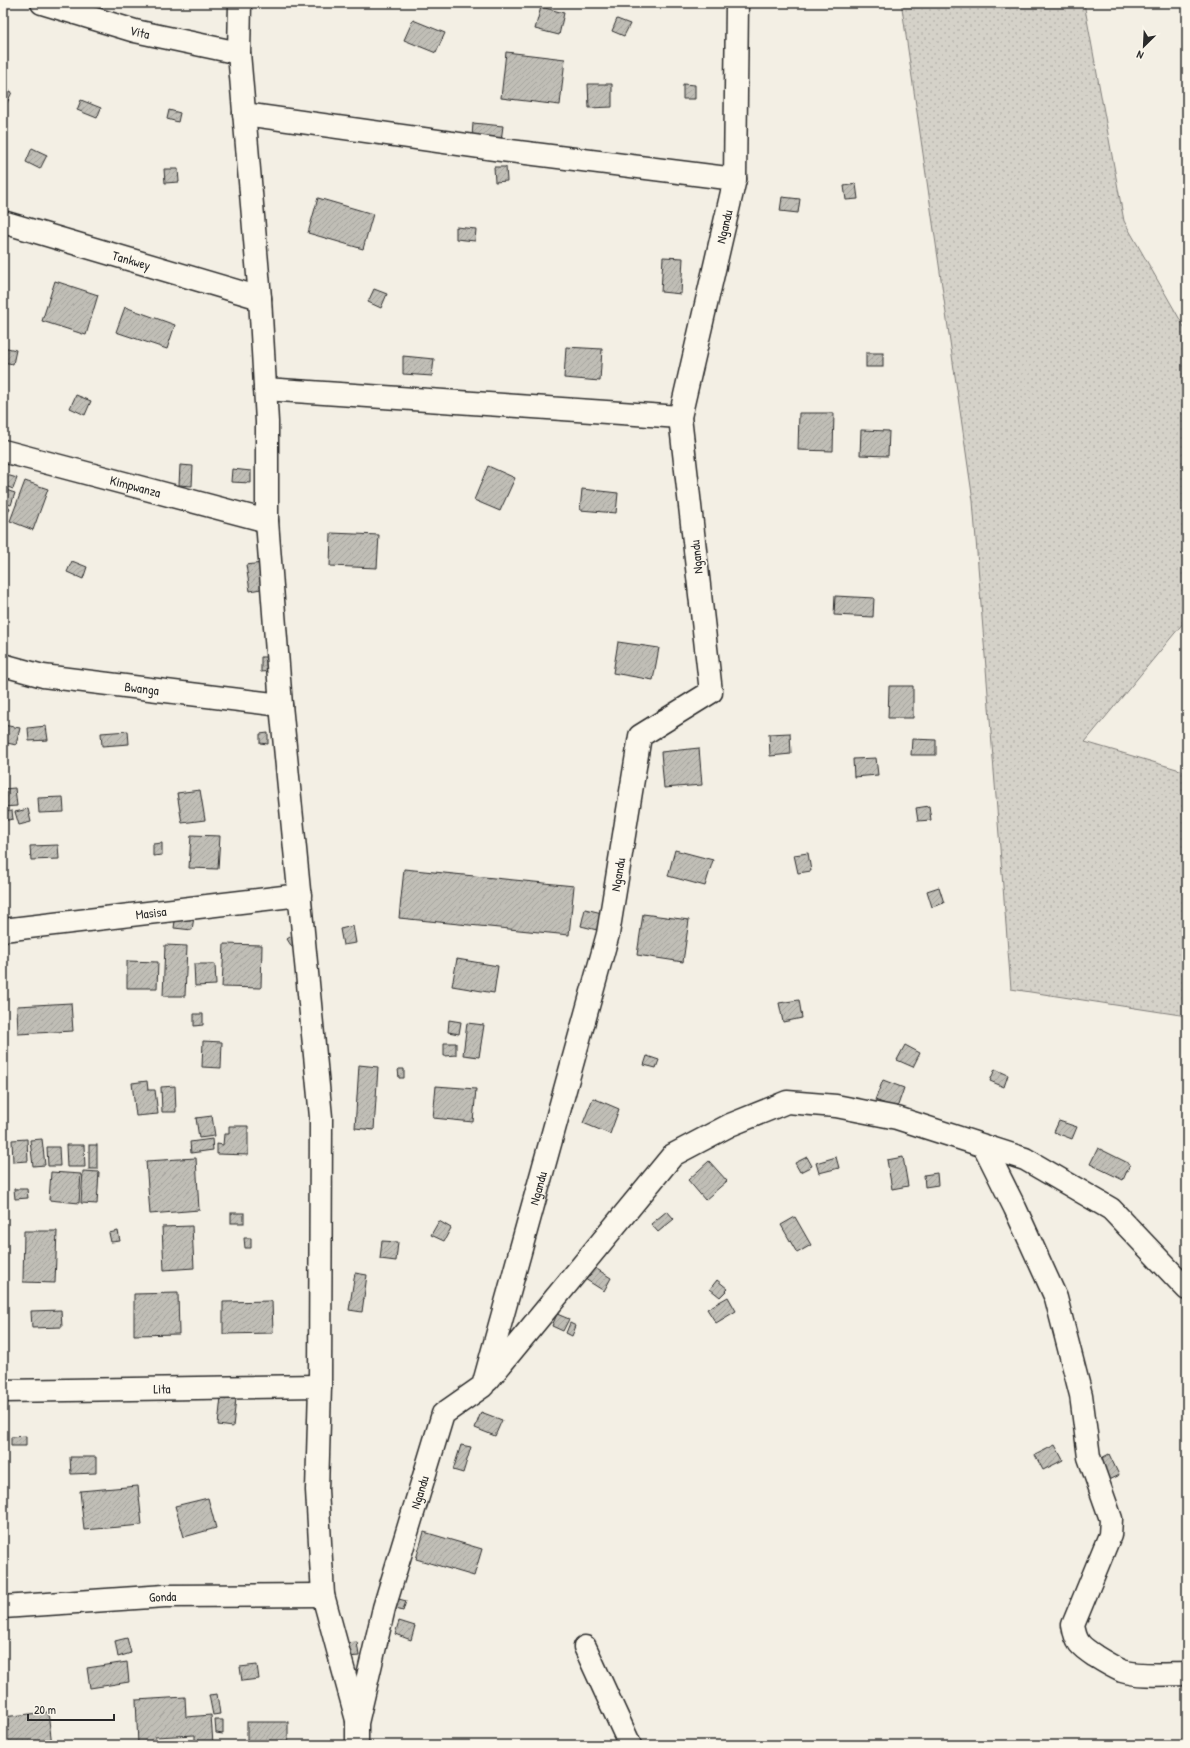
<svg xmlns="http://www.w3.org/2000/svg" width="1190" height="1748" viewBox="0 0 1190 1748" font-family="'Patrick Hand',sans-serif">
<defs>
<pattern id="green-dots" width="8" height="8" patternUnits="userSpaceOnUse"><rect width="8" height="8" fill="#d5d2c9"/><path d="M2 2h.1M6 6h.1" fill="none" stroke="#b7b4ad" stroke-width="1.8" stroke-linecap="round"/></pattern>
<pattern id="building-hatch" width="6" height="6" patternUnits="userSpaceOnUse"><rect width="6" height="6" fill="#c0beb6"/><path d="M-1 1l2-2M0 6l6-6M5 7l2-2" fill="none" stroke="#a5a39d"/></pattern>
</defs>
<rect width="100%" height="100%" fill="#f3efe4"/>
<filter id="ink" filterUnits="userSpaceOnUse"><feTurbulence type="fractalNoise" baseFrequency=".025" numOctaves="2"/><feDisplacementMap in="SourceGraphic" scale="8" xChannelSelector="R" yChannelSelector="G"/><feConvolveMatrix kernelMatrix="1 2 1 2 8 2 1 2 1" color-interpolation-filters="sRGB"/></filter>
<g filter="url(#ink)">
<polygon fill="url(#green-dots)" stroke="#807e7a" points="902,3 1084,3 1124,221 1187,332 1187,623 1184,622 1085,742 1187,772 1187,1016 1011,989 973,501 902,8"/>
<g fill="url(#building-hatch)" stroke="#2b2b2b">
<polygon points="541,7 564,13 559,35 535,29"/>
<polygon points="617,19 630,24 624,36 612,31"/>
<polygon points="413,20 445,33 436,53 404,40"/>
<polygon points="506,52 565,59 560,105 501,98"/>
<polygon points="588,84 612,84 612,107 589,108"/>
<polygon points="683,84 695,85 695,99 683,99"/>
<polygon points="3,88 12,92 7,103 3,101"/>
<polygon points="81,100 101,108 97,118 77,110"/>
<polygon points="169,110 180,113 178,122 167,119"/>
<polygon points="473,123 503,126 501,141 472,137"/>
<polygon points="32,148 47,155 40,169 26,162"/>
<polygon points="494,167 506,167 507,181 495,182"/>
<polygon points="164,169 178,169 179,182 165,183"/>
<polygon points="856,184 858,199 846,200 844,186"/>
<polygon points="782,197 800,199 798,213 780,211"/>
<polygon points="318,198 373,214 363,249 308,233"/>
<polygon points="456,227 476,229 475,241 456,239"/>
<polygon points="663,257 683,258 681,294 661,292"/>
<polygon points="55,281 98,295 86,335 42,321"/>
<polygon points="374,289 387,294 381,308 368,302"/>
<polygon points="125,307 175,325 167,349 116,332"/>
<polygon points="3,347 16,350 13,364 3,362"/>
<polygon points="566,347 602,349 600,381 564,378"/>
<rect x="866" y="353" width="17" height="14"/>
<polygon points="403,356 434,359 432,376 403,374"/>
<polygon points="76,395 91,401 85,415 70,408"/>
<polygon points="799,413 834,413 833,451 798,450"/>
<polygon points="861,430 889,431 888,456 860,455"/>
<polygon points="180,465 193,466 192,486 179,485"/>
<polygon points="488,466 515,478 500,511 474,500"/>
<polygon points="232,469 251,471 251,483 231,482"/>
<polygon points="3,474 17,478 13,489 3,485"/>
<polygon points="25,481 48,489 33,530 10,521"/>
<polygon points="3,489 15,493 11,505 3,503"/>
<polygon points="582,489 618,493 616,513 580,510"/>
<polygon points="3,505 10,508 5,519 3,518"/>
<polygon points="331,533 379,535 377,568 330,566"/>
<polygon points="72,561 87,567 83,579 67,572"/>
<polygon points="262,563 266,588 250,591 246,565"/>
<polygon points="835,596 874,598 873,617 834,615"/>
<polygon points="618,642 659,648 653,680 613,673"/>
<polygon points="261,657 271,657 272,671 261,672"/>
<polygon points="889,686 913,686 913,718 888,718"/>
<polygon points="3,725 20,728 16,745 3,742"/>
<polygon points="46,726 48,740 29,741 28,728"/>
<polygon points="128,731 129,744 102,746 101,733"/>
<polygon points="268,733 268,744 260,743 260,734"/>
<polygon points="790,733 791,754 770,756 769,734"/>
<polygon points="912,739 936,740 936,755 911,755"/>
<polygon points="699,748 702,785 664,788 661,752"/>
<polygon points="876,758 878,775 854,777 853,759"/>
<polygon points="15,788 17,806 3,807 3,789"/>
<polygon points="200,790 205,820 182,823 177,793"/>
<polygon points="63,797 64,812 39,813 38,798"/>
<polygon points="929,806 931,820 918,821 916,808"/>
<polygon points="28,809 31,822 19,825 15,812"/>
<polygon points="12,811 13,819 3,821 3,812"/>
<polygon points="191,835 220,836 218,869 189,868"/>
<polygon points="162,843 162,855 153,856 153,844"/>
<polygon points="58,845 59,859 31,860 30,846"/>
<polygon points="675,850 713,860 705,886 668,876"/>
<polygon points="808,853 811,871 798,873 794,855"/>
<polygon points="404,869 574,886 569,935 399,918"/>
<polygon points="939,887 944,903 932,907 927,891"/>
<polygon points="585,909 602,913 597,930 581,926"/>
<polygon points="176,914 194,917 192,930 174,928"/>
<polygon points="643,914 689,920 683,962 637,955"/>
<polygon points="353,926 356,943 343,945 340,929"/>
<polygon points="293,935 297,955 287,939"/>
<polygon points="224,944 262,945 261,988 222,987"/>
<polygon points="165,945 187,946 185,996 163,996"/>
<polygon points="457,959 498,966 494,993 452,986"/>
<polygon points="127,961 158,962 157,988 127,988"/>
<polygon points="194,964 215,964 216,985 195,986"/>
<polygon points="799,1000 802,1018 783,1022 779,1003"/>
<polygon points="71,1003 73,1031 18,1034 17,1006"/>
<polygon points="194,1014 203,1014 203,1025 194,1026"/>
<polygon points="449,1020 461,1022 459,1034 448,1032"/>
<polygon points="467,1023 484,1025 479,1057 463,1055"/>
<polygon points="203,1041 222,1042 221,1068 202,1067"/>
<polygon points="444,1043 456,1043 456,1055 444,1056"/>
<polygon points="905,1045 920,1053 913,1067 897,1060"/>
<polygon points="647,1056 659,1060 656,1068 644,1065"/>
<polygon points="359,1065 378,1067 374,1130 355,1128"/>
<polygon points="398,1069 404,1069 404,1078 399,1078"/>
<polygon points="995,1069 1008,1075 1004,1087 990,1081"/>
<polygon points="883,1080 904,1088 897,1108 875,1100"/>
<polygon points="147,1081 148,1090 155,1090 158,1114 136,1116 132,1083"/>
<polygon points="175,1086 176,1112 162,1112 161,1087"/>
<polygon points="436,1086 476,1089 473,1122 433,1118"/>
<polygon points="593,1098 619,1109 610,1134 583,1123"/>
<polygon points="212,1116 215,1136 199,1138 196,1118"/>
<polygon points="1059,1121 1077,1127 1072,1139 1054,1132"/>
<polygon points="229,1126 248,1126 248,1155 217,1154 217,1144 223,1145 224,1134 229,1134"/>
<polygon points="27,1139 28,1161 13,1162 12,1140"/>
<polygon points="42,1139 45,1165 33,1166 30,1140"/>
<polygon points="212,1139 213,1150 191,1153 190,1142"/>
<polygon points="66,1145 84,1145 85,1167 67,1167"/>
<rect x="89" y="1145" width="8" height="24"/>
<polygon points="47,1147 59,1147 60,1166 48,1166"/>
<polygon points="1098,1148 1130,1164 1123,1180 1090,1164"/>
<polygon points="807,1157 812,1166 800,1172 795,1163"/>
<polygon points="836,1157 839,1168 819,1173 816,1163"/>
<polygon points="903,1157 908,1186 892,1189 887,1160"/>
<polygon points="196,1158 199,1210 150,1214 146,1161"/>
<polygon points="709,1161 727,1181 705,1200 688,1180"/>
<polygon points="83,1171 99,1172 97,1204 81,1203"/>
<polygon points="51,1172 81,1174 79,1203 49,1200"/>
<polygon points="937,1173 938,1185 925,1187 924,1175"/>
<polygon points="14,1189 27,1189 28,1198 15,1199"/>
<polygon points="667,1211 674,1219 658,1232 651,1224"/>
<rect x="231" y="1213" width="13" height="10"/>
<polygon points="795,1217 811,1245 797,1253 781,1225"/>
<polygon points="439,1221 451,1228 444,1241 431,1235"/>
<polygon points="192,1226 194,1268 164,1270 162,1227"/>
<polygon points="24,1231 57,1231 55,1283 23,1282"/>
<polygon points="118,1231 120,1241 111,1242 109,1233"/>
<polygon points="244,1238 251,1238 251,1248 245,1248"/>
<polygon points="382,1241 398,1242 396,1261 380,1259"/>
<polygon points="592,1266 611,1278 604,1291 585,1279"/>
<polygon points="355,1273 367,1275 362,1312 349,1310"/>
<polygon points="717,1280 728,1289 720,1297 710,1289"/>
<polygon points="178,1293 179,1334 134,1335 134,1294"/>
<polygon points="728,1297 736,1311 716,1323 707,1309"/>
<polygon points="272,1301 273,1333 223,1334 223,1302"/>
<polygon points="61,1310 62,1327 32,1328 31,1311"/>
<polygon points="557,1314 569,1319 563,1331 552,1326"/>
<polygon points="570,1323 576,1326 572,1336 566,1333"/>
<polygon points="221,1397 236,1398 233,1427 218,1425"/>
<polygon points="481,1412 502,1420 495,1436 475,1428"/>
<polygon points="26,1436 26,1446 11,1446 11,1437"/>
<polygon points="461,1445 471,1447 463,1473 453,1470"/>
<polygon points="1055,1445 1063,1460 1043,1470 1035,1455"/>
<polygon points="1109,1454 1119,1475 1106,1481 1096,1461"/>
<polygon points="70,1457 96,1457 96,1473 71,1474"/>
<polygon points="138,1486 142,1525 84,1530 80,1491"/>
<polygon points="208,1498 216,1528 184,1537 175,1506"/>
<polygon points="424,1532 482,1549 474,1576 416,1559"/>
<polygon points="392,1597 406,1601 403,1611 389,1607"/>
<polygon points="399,1621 415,1626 411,1640 395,1634"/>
<polygon points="127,1638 131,1653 118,1657 115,1641"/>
<polygon points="357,1642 359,1656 348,1657 346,1643"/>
<polygon points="127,1662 129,1682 90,1688 87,1668"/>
<polygon points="257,1665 259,1679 242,1681 240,1667"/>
<polygon points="217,1694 220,1714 213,1715 209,1695"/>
<polygon points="185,1697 186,1717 211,1715 213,1744 195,1745 195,1735 155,1737 155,1745 138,1745 136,1700"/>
<polygon points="48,1712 52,1745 3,1745 3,1717"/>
<polygon points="215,1720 223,1720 223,1734 216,1733"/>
<rect x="247" y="1722" width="41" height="23"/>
<polygon points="191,1741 191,1745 161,1745 161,1744"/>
</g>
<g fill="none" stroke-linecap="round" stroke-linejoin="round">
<defs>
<g id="minor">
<path id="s1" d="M42,3L135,31L239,53"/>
<polyline points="240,3 239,53 260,298 267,422 267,521 281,705 321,1117 320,1386 317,1490 323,1595 357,1720"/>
<polyline points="244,114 502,150 735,179"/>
<path id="s2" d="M3,222L260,298"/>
<polyline points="265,389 680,417"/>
<path id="s3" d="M3,451L267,521"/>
<path id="s4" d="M3,665L43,676L281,705"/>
<path id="s5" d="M3,930L300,895"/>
<path d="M984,1146L1015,1208L1056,1298L1081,1395L1089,1457L1111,1519L1110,1535L1073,1625C1076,1643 1080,1646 1095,1656C1103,1661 1113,1667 1122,1671C1140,1677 1168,1674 1187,1674"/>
<polyline points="488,1380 673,1155 730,1125 787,1102 836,1106 897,1118 1025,1159 1111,1209 1187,1289"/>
<path id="s6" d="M3,1391L320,1386"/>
<path id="s7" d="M3,1607L165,1596L323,1595"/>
<polyline points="585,1647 630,1745"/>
<path id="s8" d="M357,1745V1723L384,1608L443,1414L483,1386L608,934L640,736L711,692L680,417L735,179L737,3"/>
</g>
</defs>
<use href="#minor" stroke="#2b2b2b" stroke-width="25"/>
<use href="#minor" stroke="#fbf7ec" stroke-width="22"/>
</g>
</g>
<g text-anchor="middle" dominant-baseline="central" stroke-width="3.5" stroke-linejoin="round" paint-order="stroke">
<g font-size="13" fill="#2b2b2b" stroke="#fbf7ec">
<text stroke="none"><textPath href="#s1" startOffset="102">Vita</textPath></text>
<text stroke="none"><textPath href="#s8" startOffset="1617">Ngandu</textPath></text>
<text stroke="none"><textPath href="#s2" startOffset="134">Tankwey</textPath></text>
<text stroke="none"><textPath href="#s3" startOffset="137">Kimpwanza</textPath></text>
<text transform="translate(696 557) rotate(-96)">Ngandu</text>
<text stroke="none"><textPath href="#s4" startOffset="141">Bwanga</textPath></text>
<text stroke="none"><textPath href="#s8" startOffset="921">Ngandu</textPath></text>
<text stroke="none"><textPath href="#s5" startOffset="149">Masisa</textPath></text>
<text stroke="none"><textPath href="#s8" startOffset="597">Ngandu</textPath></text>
<text stroke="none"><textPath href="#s6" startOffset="159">Lita</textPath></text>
<text stroke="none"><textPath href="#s8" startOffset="261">Ngandu</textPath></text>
<text stroke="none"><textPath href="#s7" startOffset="160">Gonda</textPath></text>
</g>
</g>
<rect width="1190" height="1748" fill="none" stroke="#fbf7ec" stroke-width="16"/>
<rect x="8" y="8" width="1174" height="1732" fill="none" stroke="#2b2b2b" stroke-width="1.5" filter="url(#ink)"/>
<g transform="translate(1144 46) rotate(204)" stroke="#fbf7ec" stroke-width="3" paint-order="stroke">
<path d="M0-3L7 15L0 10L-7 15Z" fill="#2b2b2b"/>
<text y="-6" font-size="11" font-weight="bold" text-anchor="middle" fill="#2b2b2b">N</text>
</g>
<path d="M28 1714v6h86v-6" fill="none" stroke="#2b2b2b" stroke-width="2"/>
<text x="34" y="1714" font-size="12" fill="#2b2b2b" stroke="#fbf7ec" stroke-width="3" paint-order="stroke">20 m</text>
</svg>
